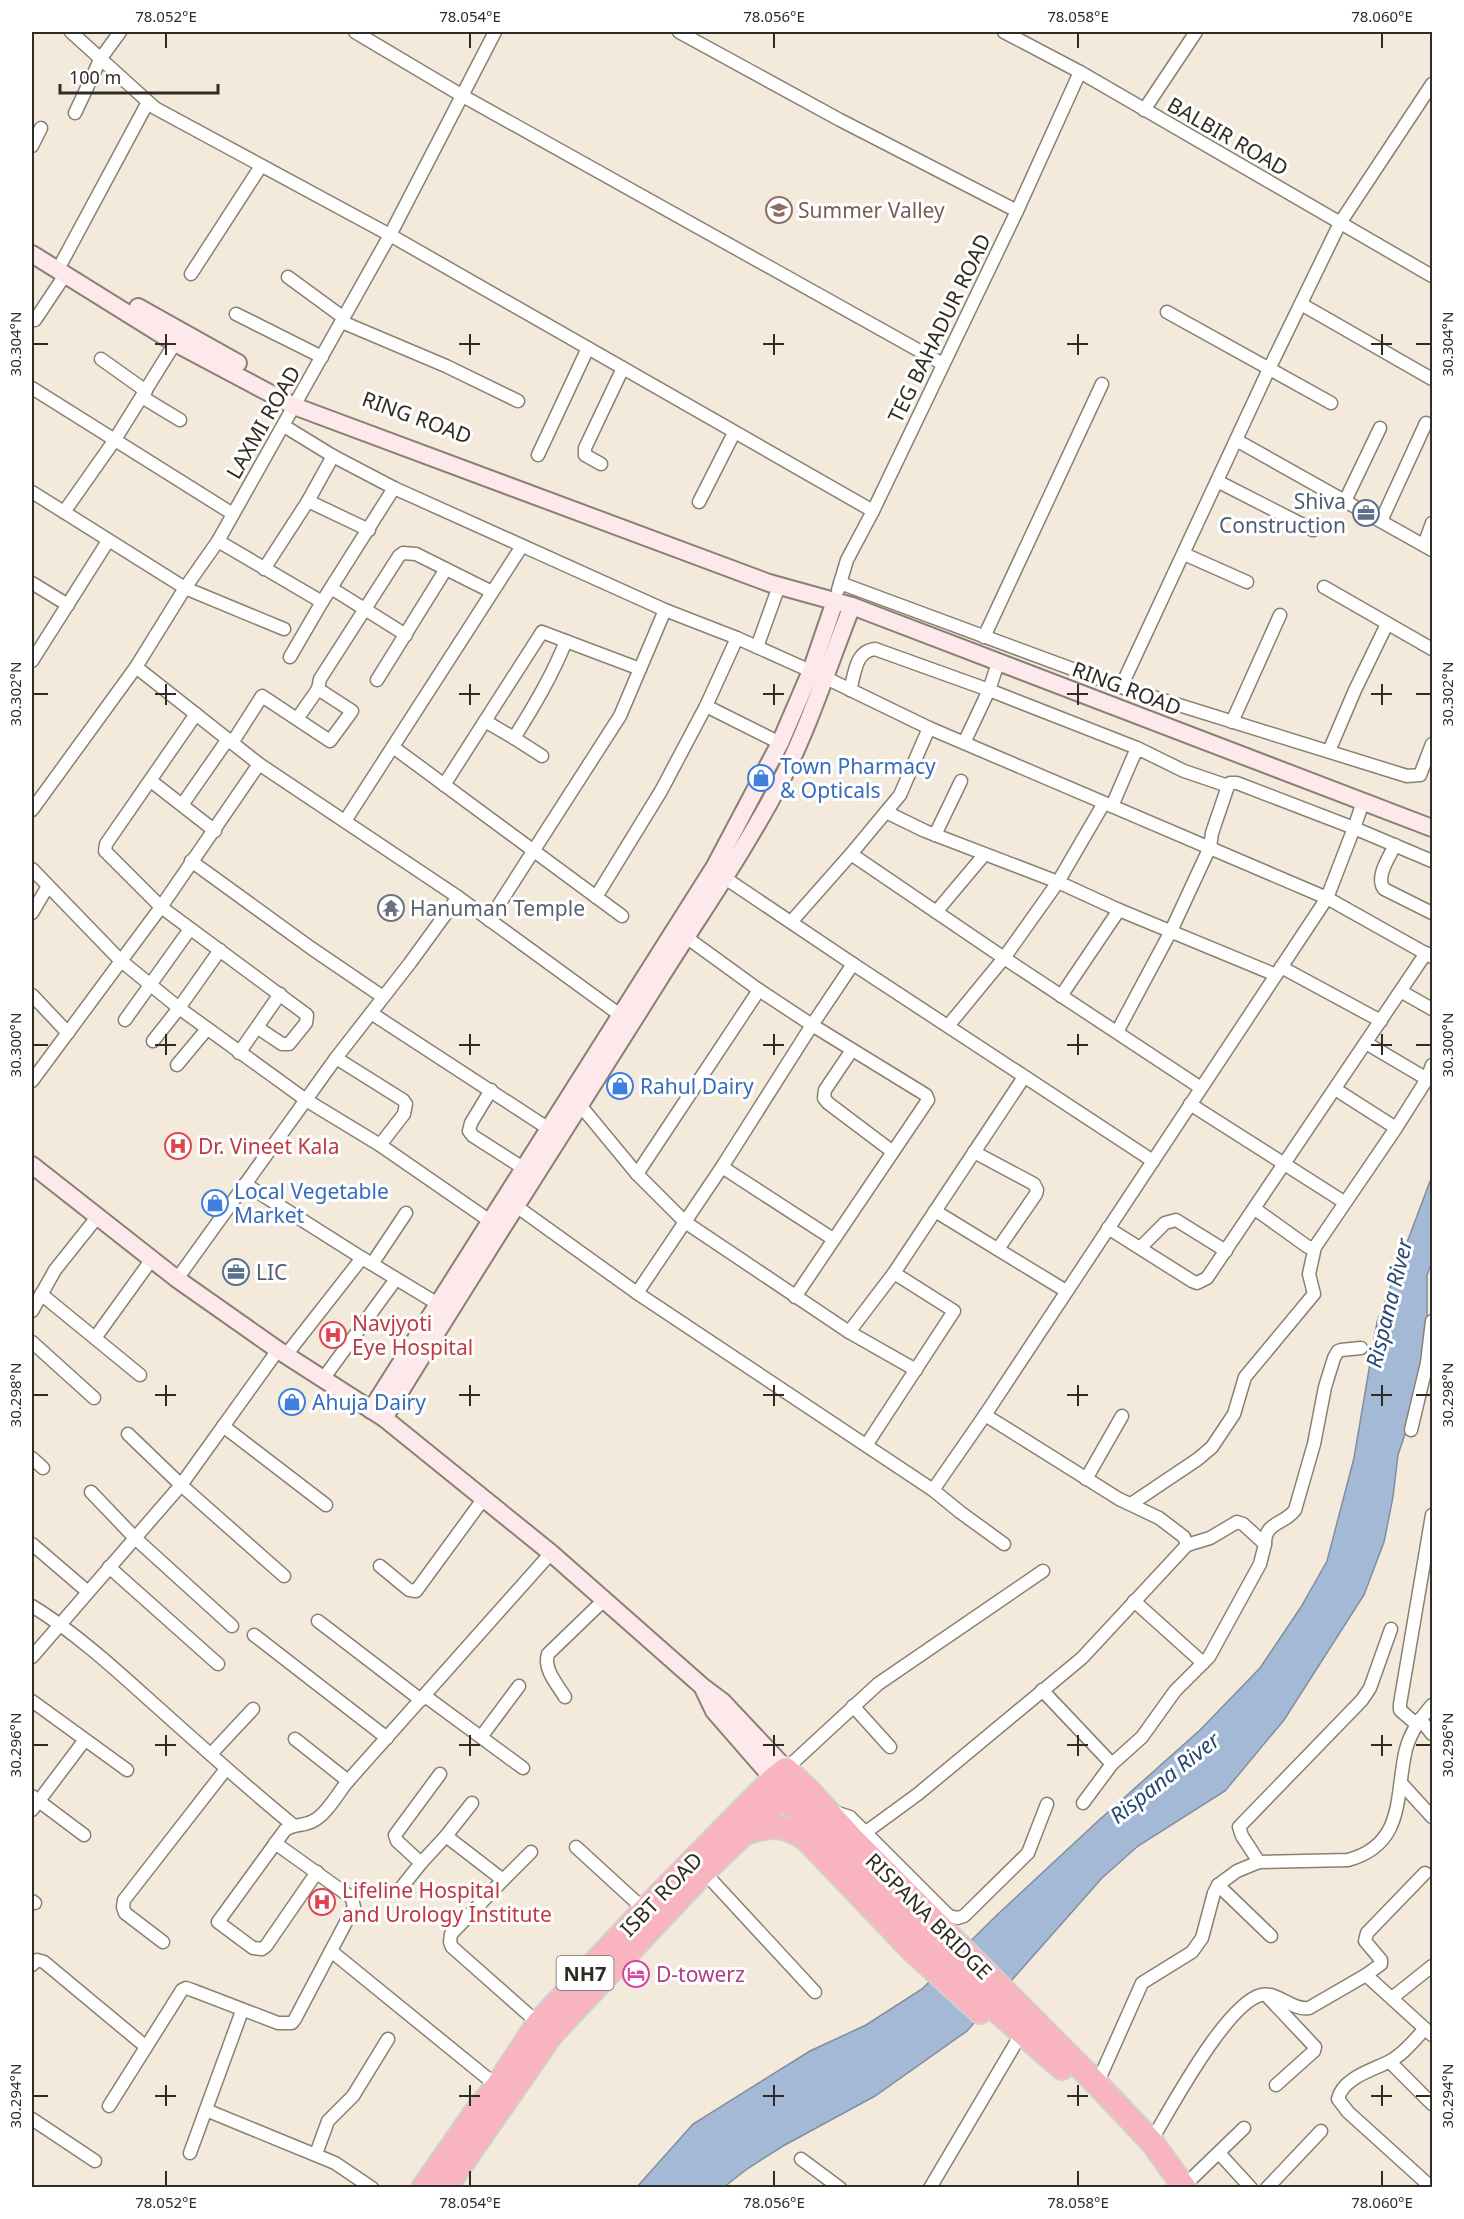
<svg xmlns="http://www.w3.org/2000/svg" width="1464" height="2219" viewBox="0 0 1464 2219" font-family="'Noto Sans',sans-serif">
<rect width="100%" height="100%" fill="#f4eadc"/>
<polygon fill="#a4b9d6" stroke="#818ea1" stroke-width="1.5" points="1432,1176 1432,1263 1427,1275 1427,1340 1410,1419 1398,1455 1393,1497 1384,1542 1364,1595 1284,1720 1225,1791 1138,1846 1102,1878 967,2031 875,2096 783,2146 747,2169 724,2187 636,2188 693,2124 810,2051 866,2025 922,1989 998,1914 1098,1821 1200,1730 1260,1668 1301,1607 1327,1561 1354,1458 1377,1322"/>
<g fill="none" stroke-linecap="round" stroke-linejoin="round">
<defs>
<g id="street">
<polyline points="71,32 155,108 390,235 873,511"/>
<polyline points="355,32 461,95 943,364"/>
<polyline points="679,32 840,120 1017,211"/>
<polyline points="1004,32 1080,72 1432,276"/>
<polyline points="1144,110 1196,32"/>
<polyline points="75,113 101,58 120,32"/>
<polyline points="32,146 41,128"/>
<polyline points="62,262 148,102"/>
<polyline points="191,274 261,166"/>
<polyline points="288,277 344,318"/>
<polyline points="1301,304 1432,379"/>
<polyline points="1167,312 1331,403"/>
<polyline points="236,314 322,357"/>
<polyline points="35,320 65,275"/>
<polyline points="342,322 446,366 518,401"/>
<polyline points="101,359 146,391"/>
<polyline points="32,388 233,514"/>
<polyline points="142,397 180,420"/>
<polyline points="284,426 333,456 394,488 665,610 737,638 824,677 929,728 1327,898 1432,957"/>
<polyline points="1236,440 1432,550"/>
<polyline points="538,455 588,348"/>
<polyline points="601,464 585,455 585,448 623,368"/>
<polyline points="1217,481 1313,530"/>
<polyline points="32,492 185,588 284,629"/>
<polyline points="308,501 369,530"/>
<polyline points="1345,501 1380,428"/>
<polyline points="699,502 734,433"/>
<polyline points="64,512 114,441 175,343"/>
<polyline points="1381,521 1426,423"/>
<polyline points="218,541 322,602"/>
<polyline points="1424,545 1432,523"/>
<polyline points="1184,554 1247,582"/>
<polyline points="264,569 308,501 333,456"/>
<polyline points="32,583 68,605"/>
<polyline points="840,583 1121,687 1407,776 1420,775 1432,744"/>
<polyline points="1324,587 1432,649"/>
<polyline points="331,588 406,635"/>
<polyline points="838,590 847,560 873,511 1017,211 1080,72"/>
<polyline points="984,637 1102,384"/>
<polyline points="757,647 779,586"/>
<polyline points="290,657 322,602 394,488"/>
<polyline points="32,661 108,541"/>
<polyline points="136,667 259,764 458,897 627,1020"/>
<polyline points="377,680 446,569"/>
<polyline points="1121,687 1269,369 1340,223 1432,84"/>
<polyline points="318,689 320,679 399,556 403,553 416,554 492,592"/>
<path d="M850,690C855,674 855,651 875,649L989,690L1137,748"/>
<polyline points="706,706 780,743"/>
<polyline points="196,714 106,844 105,851 161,907 307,1015 306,1023 289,1044 282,1044 258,1028"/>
<path d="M485,721L514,738C534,706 552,676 566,641"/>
<polyline points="1232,722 1280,615"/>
<polyline points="514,738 542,756"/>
<polyline points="232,743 262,696 330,741 352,711 318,689 297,719"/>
<polyline points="964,743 989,690 998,663"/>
<polyline points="393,747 622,916"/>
<polyline points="1329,751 1355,690 1387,624"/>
<polyline points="151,781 215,831"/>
<polyline points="444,785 542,632 640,669"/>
<polyline points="1363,802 1354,828 1432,861"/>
<polyline points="182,805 228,739"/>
<polyline points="32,810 136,667 185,588 218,541 390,235 495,32"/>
<polyline points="886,812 925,831 1058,882 1119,910 1276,975"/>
<polyline points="345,821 522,546"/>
<polyline points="935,835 961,781"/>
<path d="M1395,845C1389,858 1375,877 1384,889L1432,913"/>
<polyline points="851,854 1004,958 1201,1088"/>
<polyline points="191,861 311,948 383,997"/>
<polyline points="32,869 120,960 179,1008 306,1100 380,1145 490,1221"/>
<polyline points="725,878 853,964 1153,1161"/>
<polyline points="596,897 661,791 706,706 737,638"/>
<polyline points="936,912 984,855"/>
<polyline points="32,913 48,886"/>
<polyline points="489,920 620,716 665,610"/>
<polyline points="791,922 851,854 900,795 929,728"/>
<polyline points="1281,967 1381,1021"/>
<polyline points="1402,992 1432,1009"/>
<polyline points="32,995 68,1033"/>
<polyline points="1061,996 1119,910"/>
<polyline points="371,1013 549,1129"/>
<polyline points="125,1020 190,929"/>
<polyline points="948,1026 1004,958 1058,882 1104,803"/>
<polyline points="1117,1032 1171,931 1210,847 1212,833 1228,786"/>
<polyline points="153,1041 179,1008 220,950"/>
<polyline points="1366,1043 1427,1079"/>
<polyline points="852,1050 825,1090 824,1098 828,1103 893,1152"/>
<polyline points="239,1053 280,994"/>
<polyline points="336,1058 403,1100 406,1104 404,1114 380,1145"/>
<polyline points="177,1065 207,1029"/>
<polyline points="32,1081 161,907 259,764"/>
<polyline points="1335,1089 1396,1128 1427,1079 1432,1065"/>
<polyline points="491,1090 471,1123 469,1131 473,1136 531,1173"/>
<polyline points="1190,1104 1344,1202"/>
<polyline points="580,1105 637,1174 685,1222 849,1332 916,1370"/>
<polyline points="974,1152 1034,1184 1037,1190 1036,1194 998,1249"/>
<polyline points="722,1167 833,1239"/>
<polyline points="637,1174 759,990 686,937"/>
<polyline points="245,1184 362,1258"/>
<polyline points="516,1206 637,1293 933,1490 985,1415 1327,898 1354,828 1237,783 1230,783 1228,786 1184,771 1137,748 1112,806"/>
<polyline points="1255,1209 1308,1247 1315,1247 1396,1128"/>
<polyline points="935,1211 1066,1291"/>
<polyline points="1108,1228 1192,1281 1197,1283 1207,1278 1426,953"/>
<polyline points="1141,1247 1165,1223 1176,1220 1226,1251"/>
<polyline points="372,1264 406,1213"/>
<polyline points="177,1279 336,1058 410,963 458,897"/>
<polyline points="637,1293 722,1167 812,1025 759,990"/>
<polyline points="41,1294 140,1375"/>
<polyline points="795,1297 928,1100 926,1095 812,1025 853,964"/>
<polyline points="32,1311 55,1270 98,1216"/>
<polyline points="849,1332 894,1273 1024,1077"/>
<polyline points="95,1338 152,1259"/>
<polyline points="32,1342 94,1398"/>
<polyline points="286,1355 362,1258 438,1304"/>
<polyline points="323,1379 396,1279"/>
<polyline points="223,1426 326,1505"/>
<polyline points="1411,1430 1427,1363 1432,1321"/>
<polyline points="128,1434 181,1485 284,1576"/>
<polyline points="867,1444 954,1311 894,1273"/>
<polyline points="32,1458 43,1468"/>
<polyline points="1086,1479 1122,1416"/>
<polyline points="933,1490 960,1512 1004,1544"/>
<polyline points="91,1492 135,1538 232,1626"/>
<polyline points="1131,1504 1198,1459 1212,1447 1234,1414 1245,1377 1314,1294 1309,1274 1315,1247"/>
<polyline points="32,1544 88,1592"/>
<path d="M1265,1544C1265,1521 1284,1525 1295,1510L1314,1444L1325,1387L1334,1358L1338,1351L1341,1350L1361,1348"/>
<polyline points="380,1566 409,1590 416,1591 484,1498"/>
<polyline points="109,1567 218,1664"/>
<polyline points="1134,1601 1203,1663 1209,1657 1260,1564 1265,1544 1243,1524 1237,1522 1210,1538 1187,1545"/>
<path d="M32,1606C76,1633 115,1669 154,1704C200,1745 245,1786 293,1825"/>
<polyline points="318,1621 421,1700"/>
<polyline points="254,1635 387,1738"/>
<polyline points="32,1657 181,1485 278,1350"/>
<polyline points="1042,1690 1112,1764 1083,1803"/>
<polyline points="425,1696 523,1768"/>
<path d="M565,1697C557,1684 543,1669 548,1654L604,1600"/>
<polyline points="32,1701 127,1770"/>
<polyline points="853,1706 890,1747"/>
<polyline points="1420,1719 1432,1734"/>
<polyline points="1416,1724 1400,1710 1400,1704 1432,1515"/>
<polyline points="481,1737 519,1686"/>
<polyline points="295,1739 348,1781"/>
<polyline points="211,1754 253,1709"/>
<polyline points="1112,1764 1142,1737 1175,1691 1203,1663"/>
<polyline points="786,1769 878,1684 1043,1571"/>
<polyline points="440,1774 395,1835 397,1841 421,1863 446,1836 503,1880 531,1852"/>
<polyline points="1401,1783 1432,1817"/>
<polyline points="32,1796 84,1835"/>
<polyline points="32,1810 84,1741"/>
<polyline points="829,1810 850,1817 949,1916 958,1918 964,1916 1028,1853 1047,1804"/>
<polyline points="866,1832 918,1794 1082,1658 1187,1545 1184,1537 1159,1518 1119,1499 985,1415"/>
<polyline points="446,1836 472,1803"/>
<polyline points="576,1847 648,1913"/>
<polyline points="1259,1862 1242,1836 1239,1827 1362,1700 1370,1688 1391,1629"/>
<path d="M317,1872L266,1946L262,1949L253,1948L218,1922L285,1830C294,1824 304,1826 313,1821C327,1814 338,1793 348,1781L551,1553"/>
<polyline points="704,1872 815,1992"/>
<polyline points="503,1880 451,1934 450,1942 452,1947 538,2023"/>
<polyline points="1218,1885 1271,1936"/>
<polyline points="397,1893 421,1863"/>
<polyline points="32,1901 35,1903"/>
<polyline points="163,1942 125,1913 123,1907 124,1900 226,1769"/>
<polyline points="331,1951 497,2086"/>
<polyline points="32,1965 37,1960 44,1962 145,2046"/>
<polyline points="1366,1975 1381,1964 1381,1960 1365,1941 1367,1933 1425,1873"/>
<polyline points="1268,1997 1315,2047 1314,2051 1276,2085"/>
<polyline points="1392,1998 1432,1966"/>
<path d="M1425,2029C1415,2039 1403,2055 1390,2061C1374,2070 1343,2077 1338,2099L1348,2112L1432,2188"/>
<polyline points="1390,2062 1432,2104"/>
<path d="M1097,2084L1142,1983L1192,1952L1202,1938L1214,1893L1218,1885L1237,1871L1259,1862L1348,1860C1406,1844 1395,1795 1406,1749C1411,1731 1421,1718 1432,1705"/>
<polyline points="109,2106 182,1990 186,1988 192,1990 278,2023 292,2023 295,2019 354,1907 352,1898 275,1843"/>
<polyline points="206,2110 335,2163 372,2188"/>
<polyline points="32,2119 95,2161"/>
<path d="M1151,2141C1171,2108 1226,2004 1261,1995C1278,1991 1292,2011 1309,2008L1366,1975L1432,2035"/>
<polyline points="190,2153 242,2011"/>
<polyline points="1219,2153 1251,2188"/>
<polyline points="316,2154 328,2121 353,2096 388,2039"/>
<polyline points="801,2159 840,2188"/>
<polyline points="1184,2186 1244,2128"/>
<polyline points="930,2188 1024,2029"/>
<polyline points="1267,2188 1321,2131"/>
</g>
<g id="secondary">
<polyline points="32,254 175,343 294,406 769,583 852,606 1432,828"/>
<polyline points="138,307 238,363"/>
<polyline points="32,1165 177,1279 278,1350 384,1418 551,1553 703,1687 723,1702 786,1769"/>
<polyline points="371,1410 715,866 780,743 811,671 835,601"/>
<path d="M384,1418C474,1270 568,1125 660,978C702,911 747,847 783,777C810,724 830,661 852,606"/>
<polyline points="703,1688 714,1711 768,1773 772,1780"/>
</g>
<g id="highway">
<polyline points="772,1780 786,1799 932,1941 996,2010 1062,2068"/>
<path d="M744,1833C771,1825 781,1823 806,1839L913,1951L980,2012"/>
<polyline points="423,2188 478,2109 497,2086 538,2023 645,1909 772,1780 786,1769 811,1793 851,1837 1097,2084 1151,2141 1185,2188"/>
<polyline points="445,2188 551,2035 704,1872 771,1807 796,1789"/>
</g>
</defs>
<use href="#street" stroke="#898073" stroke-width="15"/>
<use href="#secondary" stroke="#898073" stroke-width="20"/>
<use href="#highway" stroke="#d1d0cf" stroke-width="26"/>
<use href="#street" stroke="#fff" stroke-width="12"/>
<use href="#secondary" stroke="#fde9ec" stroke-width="16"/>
<use href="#highway" stroke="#f8b5bf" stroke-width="22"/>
</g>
<path fill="none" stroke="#2f2b25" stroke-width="2" d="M166,33V48M470,33V48M774,33V48M1078,33V48M1382,33V48M166,334V355M470,334V355M774,334V355M1078,334V355M1382,334V355M33,344H48M155,344H176M459,344H480M763,344H784M1067,344H1088M1371,344H1392M1416,344H1431M166,684V705M470,684V705M774,684V705M1078,684V705M1382,684V705M33,694H48M155,694H176M459,694H480M763,694H784M1067,694H1088M1371,694H1392M1416,694H1431M166,1034V1055M470,1034V1055M774,1034V1055M1078,1034V1055M1382,1034V1055M33,1045H48M155,1045H176M459,1045H480M763,1045H784M1067,1045H1088M1371,1045H1392M1416,1045H1431M166,1385V1406M470,1385V1406M774,1385V1406M1078,1385V1406M1382,1385V1406M33,1395H48M155,1395H176M459,1395H480M763,1395H784M1067,1395H1088M1371,1395H1392M1416,1395H1431M166,1735V1756M470,1735V1756M774,1735V1756M1078,1735V1756M1382,1735V1756M33,1745H48M155,1745H176M459,1745H480M763,1745H784M1067,1745H1088M1371,1745H1392M1416,1745H1431M166,2085V2106M470,2085V2106M774,2085V2106M1078,2085V2106M1382,2085V2106M33,2096H48M155,2096H176M459,2096H480M763,2096H784M1067,2096H1088M1371,2096H1392M1416,2096H1431M166,2171V2186M470,2171V2186M774,2171V2186M1078,2171V2186M1382,2171V2186"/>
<defs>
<symbol id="school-ring" viewBox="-11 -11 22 22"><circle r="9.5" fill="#fff" stroke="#8d6e63" stroke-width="1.5"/><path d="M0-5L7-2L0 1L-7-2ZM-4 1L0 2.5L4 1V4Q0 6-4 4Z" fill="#8d6e63"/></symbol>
<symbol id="office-ring" viewBox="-11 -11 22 22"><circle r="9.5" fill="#fff" stroke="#5c6f8a" stroke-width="1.5"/><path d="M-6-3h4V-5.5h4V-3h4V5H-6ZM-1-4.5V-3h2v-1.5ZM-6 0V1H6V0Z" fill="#5c6f8a"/></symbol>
<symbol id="shop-ring" viewBox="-11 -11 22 22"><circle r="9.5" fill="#fff" stroke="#3f7fe0" stroke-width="1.5"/><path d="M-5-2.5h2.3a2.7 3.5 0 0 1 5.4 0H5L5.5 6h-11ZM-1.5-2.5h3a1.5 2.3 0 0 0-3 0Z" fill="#3f7fe0"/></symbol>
<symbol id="temple-ring" viewBox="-11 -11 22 22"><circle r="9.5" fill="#fff" stroke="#6b7280" stroke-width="1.5"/><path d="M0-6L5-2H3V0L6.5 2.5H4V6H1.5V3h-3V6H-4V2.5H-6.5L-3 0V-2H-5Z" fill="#6b7280"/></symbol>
<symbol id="hospital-ring" viewBox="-11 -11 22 22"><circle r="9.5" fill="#fff" stroke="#e0444e" stroke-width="1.5"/><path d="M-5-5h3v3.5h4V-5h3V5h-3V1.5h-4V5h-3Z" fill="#e0444e"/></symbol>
<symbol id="hotel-ring" viewBox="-11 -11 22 22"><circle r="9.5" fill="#fff" stroke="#d1479c" stroke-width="1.5"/><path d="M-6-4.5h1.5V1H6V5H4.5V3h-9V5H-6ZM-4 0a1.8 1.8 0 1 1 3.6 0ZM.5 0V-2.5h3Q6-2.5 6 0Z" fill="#d1479c"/></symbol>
</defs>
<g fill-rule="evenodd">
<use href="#school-ring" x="764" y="195" width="30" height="30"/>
<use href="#office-ring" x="1351" y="498" width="30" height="30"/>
<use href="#shop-ring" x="746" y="763" width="30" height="30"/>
<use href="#temple-ring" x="376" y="893" width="30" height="30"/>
<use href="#shop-ring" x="605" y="1071" width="30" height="30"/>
<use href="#hospital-ring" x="163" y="1131" width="30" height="30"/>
<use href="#shop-ring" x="200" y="1188" width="30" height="30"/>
<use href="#office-ring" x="221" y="1257" width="30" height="30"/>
<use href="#hospital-ring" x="318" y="1320" width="30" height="30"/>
<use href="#shop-ring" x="277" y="1387" width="30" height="30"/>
<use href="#hospital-ring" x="307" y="1887" width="30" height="30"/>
<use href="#hotel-ring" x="621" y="1959" width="30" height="30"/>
</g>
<g text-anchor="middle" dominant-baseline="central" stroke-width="6" stroke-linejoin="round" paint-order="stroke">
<rect fill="#fff" stroke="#6d6b66" stroke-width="1.5" x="556.5" y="1956" width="57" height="34" rx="4.5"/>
<g font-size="20" font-weight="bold" fill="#2f2b25">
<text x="585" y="1973">NH7</text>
</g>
<g font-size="21" fill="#2f2b25" stroke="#fff">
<text transform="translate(1228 136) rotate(30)">BALBIR ROAD</text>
<text transform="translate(939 328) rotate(-64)">TEG BAHADUR ROAD</text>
<text transform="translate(417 417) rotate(20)">RING ROAD</text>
<text transform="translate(263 422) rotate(-60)">LAXMI ROAD</text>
<text transform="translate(1127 688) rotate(21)">RING ROAD</text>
<text transform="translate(661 1894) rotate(-46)">ISBT ROAD</text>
<text transform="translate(929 1916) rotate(45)">RISPANA BRIDGE</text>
</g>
<g font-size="21" fill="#785e54" stroke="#fff" text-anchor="start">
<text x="798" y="210">Summer Valley</text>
</g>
<g font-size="21" fill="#4e5e75" stroke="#fff" text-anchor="end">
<text x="1346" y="501">Shiva<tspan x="1346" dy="24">Construction</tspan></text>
<text x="256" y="1272" text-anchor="start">LIC</text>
</g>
<g font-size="21" fill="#366cbe" stroke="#fff" text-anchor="start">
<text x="780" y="766">Town Pharmacy<tspan x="780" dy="24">&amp; Opticals</tspan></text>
<text x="640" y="1086">Rahul Dairy</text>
<text x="234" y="1191">Local Vegetable<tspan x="234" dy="24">Market</tspan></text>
<text x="312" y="1402">Ahuja Dairy</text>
</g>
<g font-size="21" fill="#5b616d" stroke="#fff" text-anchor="start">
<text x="410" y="908">Hanuman Temple</text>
</g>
<g font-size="21" fill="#be3a42" stroke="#fff" text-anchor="start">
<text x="198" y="1146">Dr. Vineet Kala</text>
<text x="352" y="1323">Navjyoti<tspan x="352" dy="24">Eye Hospital</tspan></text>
<text x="342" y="1890">Lifeline Hospital<tspan x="342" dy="24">and Urology Institute</tspan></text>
</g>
<g font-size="21" fill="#b23c85" stroke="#fff" text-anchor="start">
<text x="656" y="1974">D-towerz</text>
</g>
<g font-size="22" font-style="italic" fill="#2b4972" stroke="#fff">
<text transform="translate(1388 1303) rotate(-76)">Rispana River</text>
<text transform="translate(1164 1777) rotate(-38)">Rispana River</text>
</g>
</g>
<rect width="1464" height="2219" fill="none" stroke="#ffffff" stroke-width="66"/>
<path d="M60 84v9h158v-9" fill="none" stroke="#2f2b25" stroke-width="3"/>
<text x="69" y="84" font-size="18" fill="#2f2b25" stroke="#ffffff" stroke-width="4.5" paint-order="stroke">100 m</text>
<rect x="33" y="33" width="1398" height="2153" fill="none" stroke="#2f2b25" stroke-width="2"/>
<g font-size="15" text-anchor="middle" fill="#2f2b25">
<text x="166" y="22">78.052°E</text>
<text x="470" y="22">78.054°E</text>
<text x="774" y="22">78.056°E</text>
<text x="1078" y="22">78.058°E</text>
<text x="1382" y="22">78.060°E</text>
<text transform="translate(16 344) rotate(-90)" y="5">30.304°N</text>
<text transform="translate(1448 344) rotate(-90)" y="5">30.304°N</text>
<text transform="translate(16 694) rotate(-90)" y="5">30.302°N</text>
<text transform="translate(1448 694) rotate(-90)" y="5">30.302°N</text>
<text transform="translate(16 1045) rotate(-90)" y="5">30.300°N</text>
<text transform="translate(1448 1045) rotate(-90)" y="5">30.300°N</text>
<text transform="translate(16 1395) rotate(-90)" y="5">30.298°N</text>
<text transform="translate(1448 1395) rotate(-90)" y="5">30.298°N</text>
<text transform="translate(16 1745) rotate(-90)" y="5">30.296°N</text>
<text transform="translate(1448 1745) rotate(-90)" y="5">30.296°N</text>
<text transform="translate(16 2096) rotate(-90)" y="5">30.294°N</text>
<text transform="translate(1448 2096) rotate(-90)" y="5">30.294°N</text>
<text x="166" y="2208">78.052°E</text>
<text x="470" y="2208">78.054°E</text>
<text x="774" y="2208">78.056°E</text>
<text x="1078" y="2208">78.058°E</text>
<text x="1382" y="2208">78.060°E</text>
</g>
</svg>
